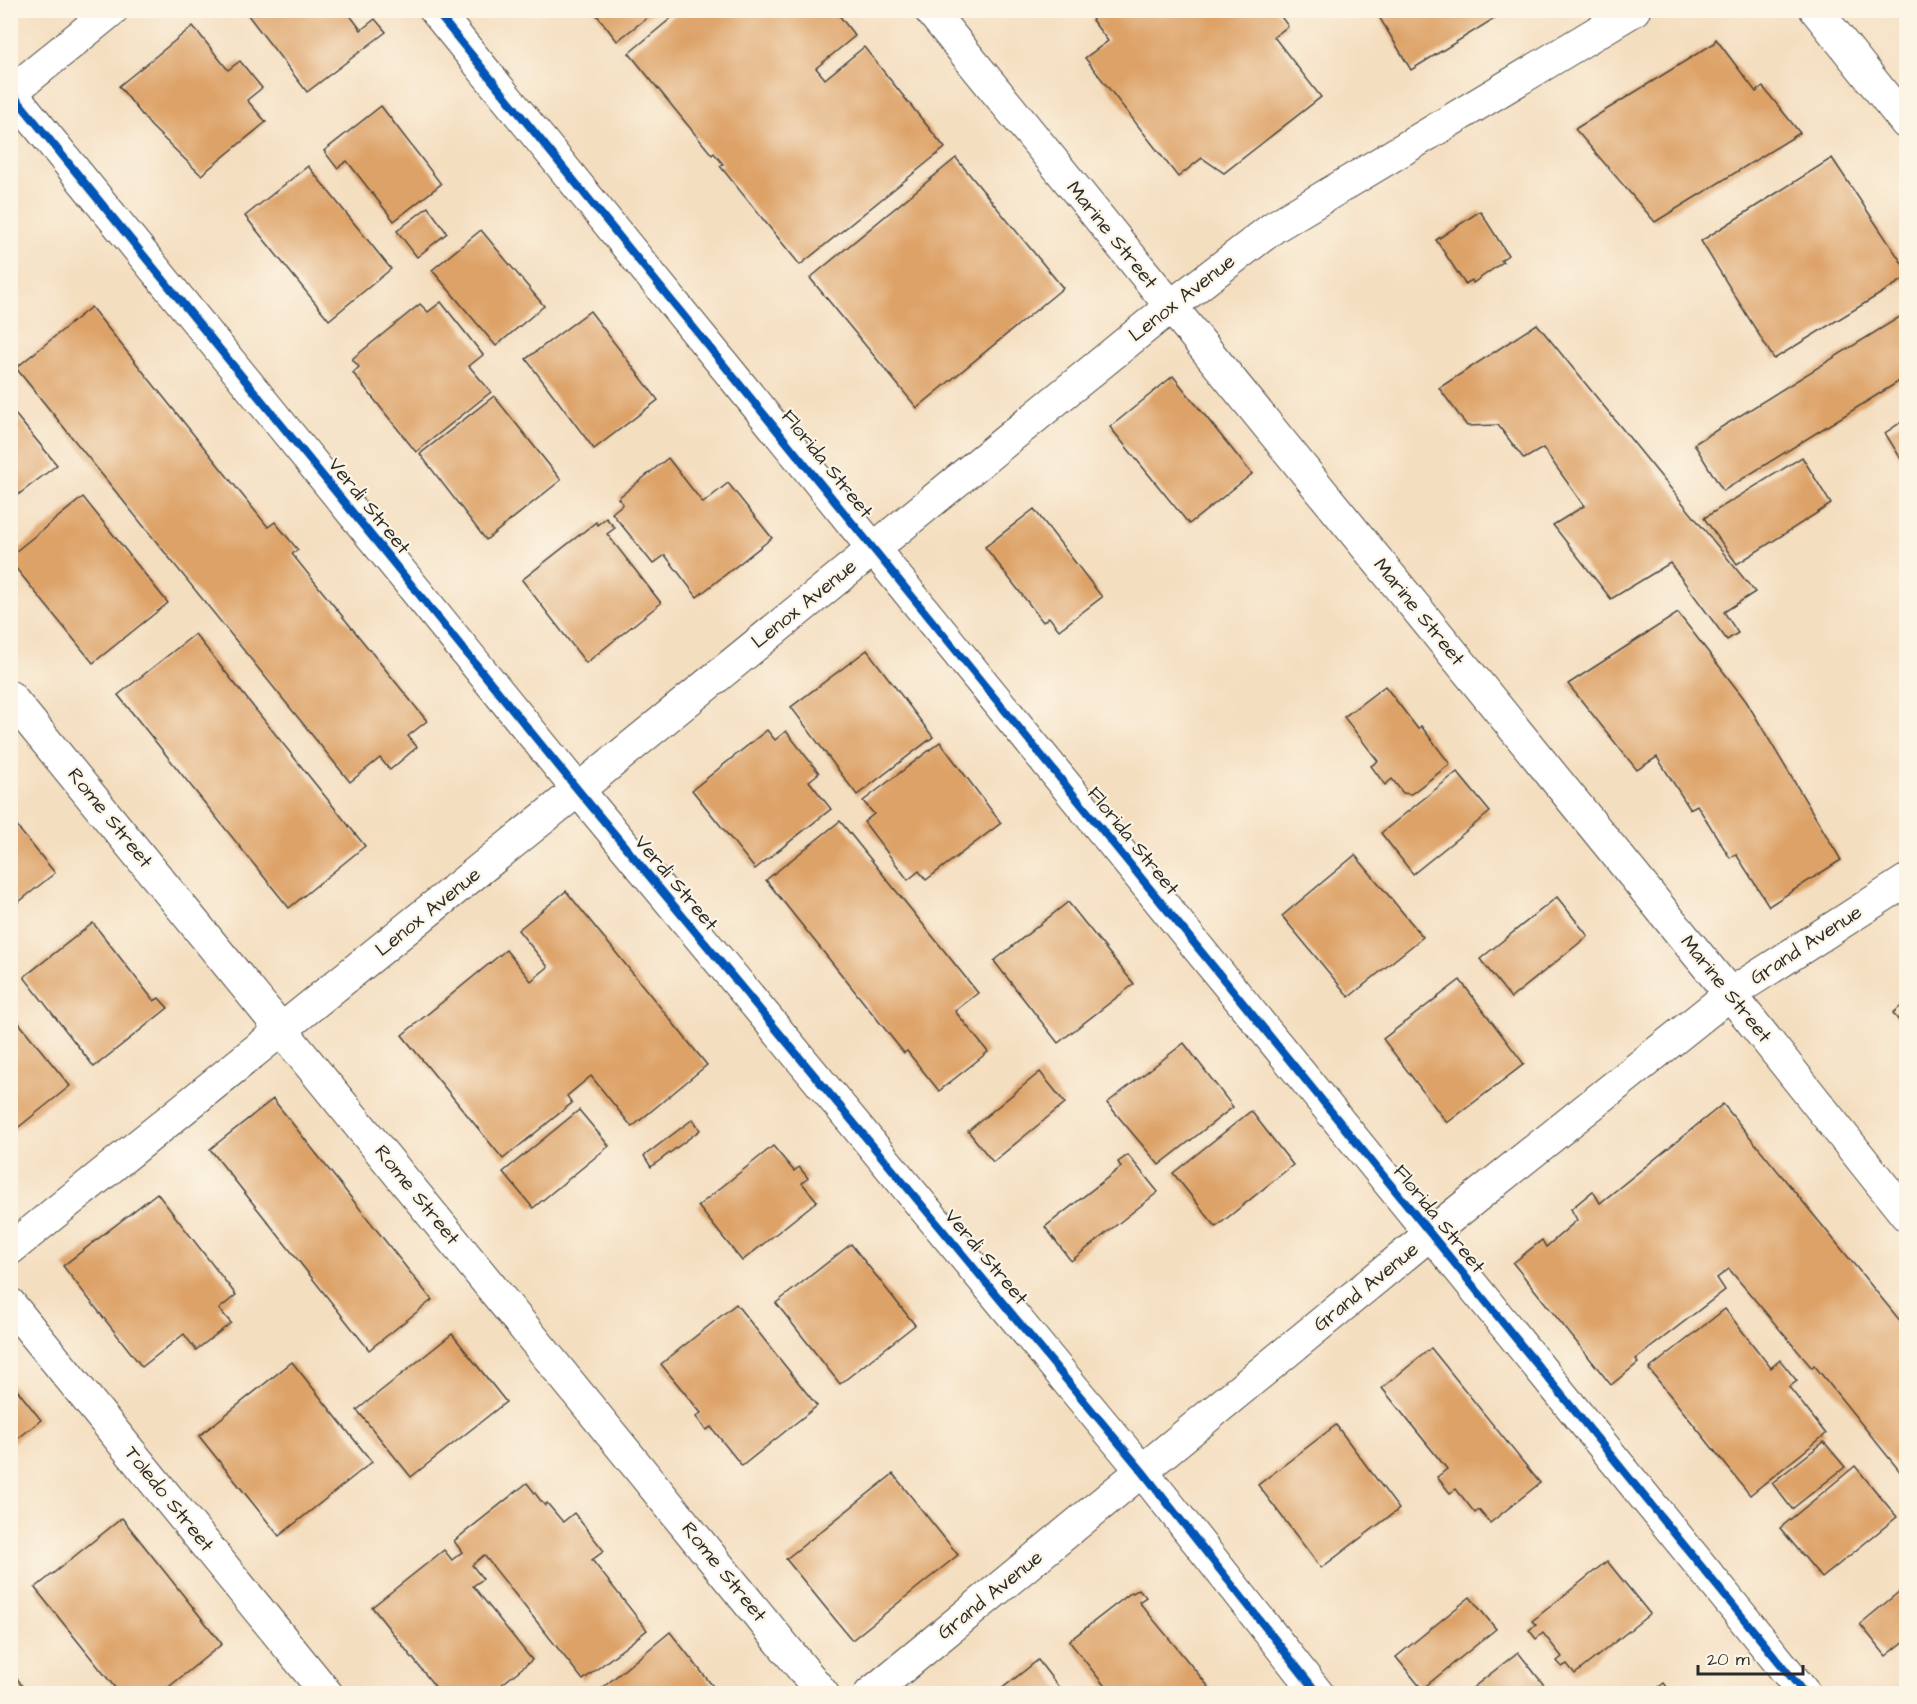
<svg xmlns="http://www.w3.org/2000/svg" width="1917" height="1704" viewBox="0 0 1917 1704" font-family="'Architects Daughter',sans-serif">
<rect width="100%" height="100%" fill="#fcf5e5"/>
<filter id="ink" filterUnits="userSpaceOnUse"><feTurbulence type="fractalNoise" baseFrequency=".0167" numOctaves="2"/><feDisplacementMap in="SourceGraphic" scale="12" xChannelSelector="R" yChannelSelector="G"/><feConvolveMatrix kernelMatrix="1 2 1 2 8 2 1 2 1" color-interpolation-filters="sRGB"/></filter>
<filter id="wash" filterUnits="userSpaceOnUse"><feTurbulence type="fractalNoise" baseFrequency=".008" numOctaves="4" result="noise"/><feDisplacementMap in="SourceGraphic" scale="24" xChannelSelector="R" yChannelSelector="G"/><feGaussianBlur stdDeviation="1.35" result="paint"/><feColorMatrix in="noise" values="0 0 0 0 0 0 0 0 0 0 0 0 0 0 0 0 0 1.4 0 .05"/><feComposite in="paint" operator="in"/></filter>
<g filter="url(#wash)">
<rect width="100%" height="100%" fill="#f4dec0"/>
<g id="blocks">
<g fill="#dda268">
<polygon points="244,10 346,10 361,30 375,19 386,32 307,92"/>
<polygon points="593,10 657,10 617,41"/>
<polygon points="681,10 835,10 855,36 816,68 825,79 864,47 945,148 800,265 720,166 723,164 714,153 712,155 629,53"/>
<polygon points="1104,10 1276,10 1288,26 1274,37 1321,97 1224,173 1202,158 1178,177 1085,58 1108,41 1092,20"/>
<polygon points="1375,10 1508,10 1411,70"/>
<polygon points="193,26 228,70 240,61 262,88 247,100 266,122 201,175 151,126 119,86"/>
<polygon points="1716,39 1756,92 1763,87 1800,133 1655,222 1575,129 1713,44"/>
<polygon points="381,106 441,184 394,221 347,161 337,168 324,151"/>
<polygon points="956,158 1063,288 917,408 810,278"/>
<polygon points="1832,158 1906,269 1906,278 1774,359 1701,241"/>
<polygon points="308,166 391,269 329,320 245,216"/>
<polygon points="428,207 447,233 417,257 397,231"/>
<polygon points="1480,211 1508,255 1501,260 1503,262 1473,283 1472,280 1465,284 1436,240"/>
<polygon points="481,230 544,306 496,346 432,270"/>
<polygon points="441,302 483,355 469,366 491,392 416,452 353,373 359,367 352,359 420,304 428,312"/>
<polygon points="91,307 268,527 275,522 298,550 292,554 427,721 408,736 417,747 390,770 380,758 350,782 16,368"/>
<polygon points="590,311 658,400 594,449 526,359"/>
<polygon points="1906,313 1906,377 1723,491 1694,444"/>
<polygon points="1537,324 1755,592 1724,612 1738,633 1727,640 1670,563 1611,599 1553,525 1584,506 1543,448 1524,459 1498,425 1467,426 1439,388"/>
<polygon points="1173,376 1252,474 1189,524 1110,427"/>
<polygon points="494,396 561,480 486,540 420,454"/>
<polygon points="10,408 57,465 10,501"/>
<polygon points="1906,419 1906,467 1885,433"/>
<polygon points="1802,457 1831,504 1737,564 1704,518"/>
<polygon points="668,458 703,503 728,483 772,538 697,597 665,555 653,564 612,513 623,504 618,498"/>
<polygon points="83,497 168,603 93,663 10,561 10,556"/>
<polygon points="1034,509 1102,597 1059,630 1049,617 1043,622 985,547"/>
<polygon points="606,518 615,528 607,534 661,603 586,663 522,580 596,522 597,525"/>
<polygon points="1678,613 1746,701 1841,860 1769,906 1736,854 1730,858 1697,805 1690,809 1657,757 1637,770 1568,684"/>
<polygon points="195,634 365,846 289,908 118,695"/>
<polygon points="867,650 933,737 857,795 791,707"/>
<polygon points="1385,686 1418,729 1421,726 1450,764 1411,794 1403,793 1392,779 1385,785 1371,766 1378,761 1344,717"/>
<polygon points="767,730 775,740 786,731 819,773 809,781 831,809 755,869 692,790"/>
<polygon points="940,742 1001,823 926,880 919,871 908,880 864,822 874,814 863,801"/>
<polygon points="1457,772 1490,812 1413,874 1381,833"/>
<polygon points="10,818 55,873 10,909"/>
<polygon points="840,821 978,993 955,1011 988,1052 939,1091 907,1051 904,1053 766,880"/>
<polygon points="1355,855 1423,937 1349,997 1282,916"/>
<polygon points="566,891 707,1065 632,1127 591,1076 567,1096 572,1103 503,1159 402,1035 506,950 531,981 548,967 518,930"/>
<polygon points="1557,897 1588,936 1511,998 1480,959"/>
<polygon points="1068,902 1134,984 1058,1043 994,961"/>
<polygon points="93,923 154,1001 159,998 168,1008 94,1067 24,977"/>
<polygon points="1460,980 1524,1064 1447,1123 1383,1039"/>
<polygon points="1906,1002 1906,1030 1893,1013"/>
<polygon points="10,1012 70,1086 10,1134"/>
<polygon points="1184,1043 1233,1107 1159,1165 1107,1103"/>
<polygon points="1040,1072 1065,1103 993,1162 968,1131"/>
<polygon points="273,1099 432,1300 369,1350 210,1149"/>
<polygon points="1723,1104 1906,1328 1906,1479 1814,1365 1812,1368 1729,1269 1717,1278 1725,1290 1636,1359 1638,1363 1611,1385 1513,1263 1542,1240 1546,1247 1577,1220 1571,1209 1593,1191 1600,1203"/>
<polygon points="579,1110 609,1146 533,1208 503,1172"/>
<polygon points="1251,1111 1293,1165 1216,1227 1173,1173"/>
<polygon points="693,1119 700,1130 651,1167 644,1156"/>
<polygon points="773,1146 794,1171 799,1167 808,1178 802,1183 817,1201 742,1261 698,1206"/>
<polygon points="1128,1155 1158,1192 1071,1261 1045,1227 1121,1167 1118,1162"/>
<polygon points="157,1193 236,1295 219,1309 231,1323 196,1350 184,1334 142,1367 63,1266"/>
<polygon points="851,1244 915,1325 840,1384 776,1303"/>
<polygon points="736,1304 817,1406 742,1466 711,1427 706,1430 696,1417 701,1413 661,1364"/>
<polygon points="1725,1309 1771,1368 1780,1360 1797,1381 1789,1387 1826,1434 1750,1495 1649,1369"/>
<polygon points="452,1334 506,1402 411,1477 357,1410"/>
<polygon points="1431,1348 1540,1483 1490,1523 1479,1510 1475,1513 1456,1489 1450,1493 1437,1477 1447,1469 1382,1388"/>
<polygon points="292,1362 372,1462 279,1536 199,1436"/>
<polygon points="10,1381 41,1420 10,1445"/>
<polygon points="1336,1425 1399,1509 1321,1568 1258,1485"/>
<polygon points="1824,1442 1845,1467 1792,1509 1772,1483"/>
<polygon points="1855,1466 1897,1517 1822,1578 1780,1528"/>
<polygon points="893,1474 958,1555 852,1640 786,1559"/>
<polygon points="527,1483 545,1506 547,1503 563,1522 574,1513 604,1551 592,1560 647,1630 583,1680 484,1555 472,1565 483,1579 473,1586 532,1660 490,1694 441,1694 372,1607 444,1550 452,1560 462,1552 454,1541"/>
<polygon points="122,1518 222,1644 160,1694 120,1694 35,1588"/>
<polygon points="1607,1561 1650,1614 1575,1674 1567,1664 1562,1667 1557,1661 1562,1657 1543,1633 1536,1639 1529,1630 1536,1625 1532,1621"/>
<polygon points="1906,1586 1906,1640 1886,1656 1860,1624"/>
<polygon points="1139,1589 1146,1597 1139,1602 1213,1692 1211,1694 1111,1694 1069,1641 1132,1592 1133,1593"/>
<polygon points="1470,1597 1496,1629 1422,1689 1396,1657"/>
<polygon points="670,1632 719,1694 595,1694"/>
<polygon points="1518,1652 1551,1694 1465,1694"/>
<polygon points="1038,1660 1064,1694 995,1694"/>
<polygon points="10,1667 27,1694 10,1694"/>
<polygon points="1664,1683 1672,1694 1650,1694"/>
</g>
</g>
</g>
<g filter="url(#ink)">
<use href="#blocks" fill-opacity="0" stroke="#494641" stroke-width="1.5"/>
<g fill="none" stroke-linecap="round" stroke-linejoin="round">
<defs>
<g id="minor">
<polyline points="435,10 1805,1694"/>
<polyline points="930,10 1730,994 1906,1215"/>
<polyline points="1816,10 1906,123"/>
<polyline points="10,91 578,790 1142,1471 1318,1694"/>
<polyline points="10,93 112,10"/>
<polyline points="10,697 823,1694"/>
<polyline points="10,1249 578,790 1170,307 1274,227 1634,10"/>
<polyline points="10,1304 327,1694"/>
<polyline points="870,1694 1430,1234 1730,994 1906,881"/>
</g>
</defs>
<use href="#minor" stroke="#494641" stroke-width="34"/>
<use href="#minor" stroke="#fff" stroke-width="32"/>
<defs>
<g id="cycleway">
<polyline points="435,10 1805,1694"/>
<polyline points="10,91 578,790 1142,1471 1318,1694"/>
</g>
</defs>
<use href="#cycleway" stroke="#fcf5e5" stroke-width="11"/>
<use href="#cycleway" stroke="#0057b8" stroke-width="8"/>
</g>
</g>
<g text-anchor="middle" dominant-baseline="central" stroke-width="4.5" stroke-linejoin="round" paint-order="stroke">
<g font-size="20" fill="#2b2b2b" stroke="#fcf5e5">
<text transform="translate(1112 235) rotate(51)">Marine Street</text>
<text transform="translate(1182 298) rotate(-38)">Lenox Avenue</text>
<text transform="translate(827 464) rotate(51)">Florida Street</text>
<text transform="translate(369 506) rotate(51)">Verdi Street</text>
<text transform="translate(804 604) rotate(-39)">Lenox Avenue</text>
<text transform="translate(1419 612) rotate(51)">Marine Street</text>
<text transform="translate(110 818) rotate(51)">Rome Street</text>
<text transform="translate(1133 841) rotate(51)">Florida Street</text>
<text transform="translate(676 883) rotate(50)">Verdi Street</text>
<text transform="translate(428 912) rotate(-39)">Lenox Avenue</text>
<text transform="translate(1806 945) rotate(-33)">Grand Avenue</text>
<text transform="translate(1726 989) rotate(51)">Marine Street</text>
<text transform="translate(417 1195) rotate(51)">Rome Street</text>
<text transform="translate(1439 1219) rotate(51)">Florida Street</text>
<text transform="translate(986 1257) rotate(50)">Verdi Street</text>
<text transform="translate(1366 1287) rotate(-39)">Grand Avenue</text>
<text transform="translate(169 1499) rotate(51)">Toledo Street</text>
<text transform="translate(724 1572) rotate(51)">Rome Street</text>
<text transform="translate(990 1595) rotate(-39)">Grand Avenue</text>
</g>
</g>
<rect width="1917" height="1704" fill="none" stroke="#fcf5e5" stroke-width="36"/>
<path d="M1698 1665v9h105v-9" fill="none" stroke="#2b2b2b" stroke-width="3"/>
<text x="1707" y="1665" font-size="18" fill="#2b2b2b" stroke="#fcf5e5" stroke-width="4.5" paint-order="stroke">20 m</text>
</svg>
